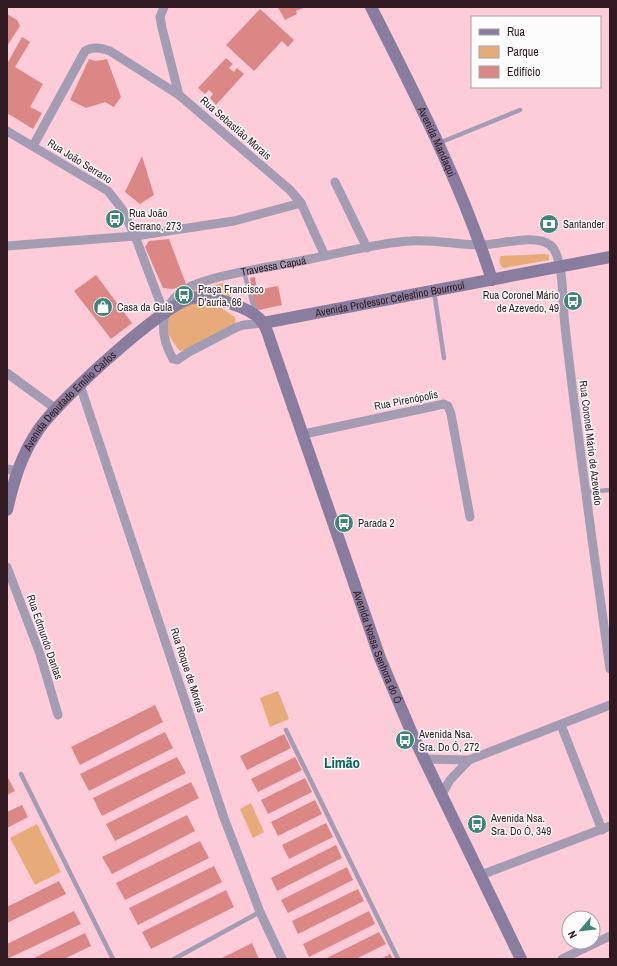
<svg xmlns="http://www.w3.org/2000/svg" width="617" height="966" viewBox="0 0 617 966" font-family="'Archivo Narrow',sans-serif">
<rect width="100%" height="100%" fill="#fecbd8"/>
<g fill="#e7ab79">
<path d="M545,254L549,255V260L504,268C500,266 498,260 501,256Z"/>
<polygon points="223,283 232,300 184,295 188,291"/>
<path d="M188,302H212L235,317L236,324L189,349L180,351C172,342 165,331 166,318Z"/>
<polygon points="278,691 289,719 270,727 260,698"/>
<polygon points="251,803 264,832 253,838 240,809"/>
<polygon points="37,824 61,872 35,885 10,838"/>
</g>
<g fill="#db8786">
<polygon points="278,7 305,7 296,11 297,14 285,20"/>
<polygon points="260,9 294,40 288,47 282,41 254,71 226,45"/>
<polygon points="7,14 17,20 20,26 7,46"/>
<polygon points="22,37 30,42 15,67 43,84 30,107 42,113 33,129 7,113 7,64"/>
<polygon points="226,58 233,64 229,68 234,72 237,68 244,74 216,105 210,98 213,94 209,90 205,94 198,88"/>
<polygon points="89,59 96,61 107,59 121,97 114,107 105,102 86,108 70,100"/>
<polygon points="142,156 154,195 140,204 125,192"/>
<polygon points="169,239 186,284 173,289 163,288 145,247 149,241"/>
<polygon points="96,275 132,323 111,339 74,291"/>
<polygon points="255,277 257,290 278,286 282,305 259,310 255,309 250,278"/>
<polygon points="155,705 163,722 80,765 71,747"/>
<polygon points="165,732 173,748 89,791 80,774"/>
<polygon points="284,734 291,748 247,770 240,756"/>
<polygon points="177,757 186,773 102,816 93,798"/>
<polygon points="295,757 302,770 258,792 251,779"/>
<polygon points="8,778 15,791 7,795 7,779"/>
<polygon points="305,778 312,792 268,814 261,800"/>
<polygon points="191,782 199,798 115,841 106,824"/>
<polygon points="315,800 322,814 278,836 271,822"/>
<polygon points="22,805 28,817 7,828 7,812"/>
<polygon points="187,815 195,831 112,874 102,857"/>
<polygon points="326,823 333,837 289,859 282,845"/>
<polygon points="200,841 209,858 125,900 116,883"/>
<polygon points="336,845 342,858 277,891 271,878"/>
<polygon points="214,866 222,882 138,925 129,908"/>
<polygon points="347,867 353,880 288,913 281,900"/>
<polygon points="59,881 66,894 7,923 7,907"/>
<polygon points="358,889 364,901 298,934 292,921"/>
<polygon points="226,890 234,907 151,949 142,932"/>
<polygon points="74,911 81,924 7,959 7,944"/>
<polygon points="369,911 375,924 309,957 303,944"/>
<polygon points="379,932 386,944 356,959 325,959"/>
<polygon points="85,933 91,946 64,959 32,959"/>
<polygon points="252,943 259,959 220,959"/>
<polygon points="390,954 393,959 381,959"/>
</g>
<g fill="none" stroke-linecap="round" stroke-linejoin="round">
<g stroke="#a39cb3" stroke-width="4.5">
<polyline points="439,143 520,110"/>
<polyline points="244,272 255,312"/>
<polyline points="434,291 444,358"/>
<polyline points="585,492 610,490"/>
<polyline points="286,730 398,959"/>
<polyline points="21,774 113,959"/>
<polyline points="174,959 260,912"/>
</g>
<g stroke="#a39cb3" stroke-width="9">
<polyline points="164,7 160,17 162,28 179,95 290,190 301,203 325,256"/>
<polyline points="7,131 108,191 122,209 135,236 164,313"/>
<path d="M33,146L85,51C92,46 102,48 110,51L179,95"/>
<polyline points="335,182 367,248"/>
<polyline points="7,246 135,236 234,221 301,203"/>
<path id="s1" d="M263,323L244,325L237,327L189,352L177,360L173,359C160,336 158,310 181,292C204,275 279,266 310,259C342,253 376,243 410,241C434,239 457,245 481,245C499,245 535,233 550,245C565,256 562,307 565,326C578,441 594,555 610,669"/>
<polyline points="7,373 56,409"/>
<polyline points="80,385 224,818 260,912 282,959"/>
<polyline points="304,434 444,404 448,406 451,414 470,517"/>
<polyline points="7,469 16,471"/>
<polyline points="7,567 40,654 58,715"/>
<polyline points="561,725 602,830"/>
<polyline points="424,759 469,760 610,705"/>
<polyline points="442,794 450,780 469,760"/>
<polyline points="481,875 610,826"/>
<polyline points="562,959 610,936"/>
</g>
<g stroke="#897d9f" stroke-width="12">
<path id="s2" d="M371,7C416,96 462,185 492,280"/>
<path id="s3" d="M263,323L610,257"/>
<path id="s4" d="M7,510C14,480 21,455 39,429C58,401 162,305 192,298C209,294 254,308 263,323C267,329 269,337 271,343L380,658L413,736L521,959"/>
</g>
</g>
<defs>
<symbol id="bus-disc" viewBox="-11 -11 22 22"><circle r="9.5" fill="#408478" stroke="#fcfcfc"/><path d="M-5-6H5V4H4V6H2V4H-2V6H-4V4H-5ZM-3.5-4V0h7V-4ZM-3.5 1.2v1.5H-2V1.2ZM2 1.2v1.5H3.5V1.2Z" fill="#fff"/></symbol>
<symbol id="bank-disc" viewBox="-11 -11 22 22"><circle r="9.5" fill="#408478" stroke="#fcfcfc"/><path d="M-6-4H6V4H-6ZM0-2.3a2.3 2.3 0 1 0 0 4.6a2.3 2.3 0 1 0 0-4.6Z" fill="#fff"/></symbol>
<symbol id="shop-disc" viewBox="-11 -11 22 22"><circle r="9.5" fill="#408478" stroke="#fcfcfc"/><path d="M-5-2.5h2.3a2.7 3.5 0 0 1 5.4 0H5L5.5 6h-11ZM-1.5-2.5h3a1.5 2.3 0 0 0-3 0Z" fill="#fff"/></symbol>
</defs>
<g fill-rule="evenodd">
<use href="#bus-disc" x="104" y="208" width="22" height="22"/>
<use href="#bank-disc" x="538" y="213" width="22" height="22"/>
<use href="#bus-disc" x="173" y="284" width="22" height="22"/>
<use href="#bus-disc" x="562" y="290" width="22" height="22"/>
<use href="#shop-disc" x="92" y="296" width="22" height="22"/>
<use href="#bus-disc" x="333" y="512" width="22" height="22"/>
<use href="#bus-disc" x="394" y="729" width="22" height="22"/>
<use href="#bus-disc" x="466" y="813" width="22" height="22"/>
</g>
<g text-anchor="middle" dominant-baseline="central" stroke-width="3" stroke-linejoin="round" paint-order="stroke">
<g font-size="11" fill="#301920" stroke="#fcfcfc">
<text transform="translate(236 128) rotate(41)">Rua Sebastião Morais</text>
<text stroke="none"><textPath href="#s2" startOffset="150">Avenida Mandaqui</textPath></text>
<text transform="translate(80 161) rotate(32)">Rua João Serrano</text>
<text stroke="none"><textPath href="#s1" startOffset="270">Travessa Capuá</textPath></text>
<text stroke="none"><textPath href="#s3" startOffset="129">Avenida Professor Celestino Bourroul</textPath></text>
<text transform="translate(406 400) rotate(-11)">Rua Pirenópolis</text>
<text stroke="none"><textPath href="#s4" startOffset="129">Avenida Deputado Emílio Carlos</textPath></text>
<text transform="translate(591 443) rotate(83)">Rua Coronel Mário de Azevedo</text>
<text transform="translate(45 637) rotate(71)">Rua Edmundo Dantas</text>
<text stroke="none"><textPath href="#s4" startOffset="712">Avenida Nossa Senhora do Ó</textPath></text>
<text transform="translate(188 670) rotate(72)">Rua Roque de Morais</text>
</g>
<g font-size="11" fill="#301920" stroke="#fcfcfc" text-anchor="start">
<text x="129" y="213">Rua João<tspan x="129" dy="13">Serrano, 273</tspan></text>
<text x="563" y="224">Santander</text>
<text x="198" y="289">Praça Francisco<tspan x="198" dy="13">D'auria, 66</tspan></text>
<text x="559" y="295" text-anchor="end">Rua Coronel Mário<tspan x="559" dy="13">de Azevedo, 49</tspan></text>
<text x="117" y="307">Casa da Gula</text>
<text x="358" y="523">Parada 2</text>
<text x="419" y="734">Avenida Nsa.<tspan x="419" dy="13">Sra. Do Ó, 272</tspan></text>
<text x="491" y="818">Avenida Nsa.<tspan x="491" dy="13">Sra. Do Ó, 349</tspan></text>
</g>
<g font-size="15" font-weight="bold" fill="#086559" stroke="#fcfcfc">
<text x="342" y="762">Limão</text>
</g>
</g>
<rect width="617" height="966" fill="none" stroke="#301920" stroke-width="16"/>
<rect x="471" y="16" width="130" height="72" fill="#fcfcfc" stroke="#aaa1a4"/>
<rect x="479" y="29" width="20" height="6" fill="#897d9f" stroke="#aaa1a4"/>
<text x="507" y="36" font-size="12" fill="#301920">Rua</text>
<rect x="479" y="46" width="20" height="12" fill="#e7ab79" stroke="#aaa1a4"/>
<text x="507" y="56" font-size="12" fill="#301920">Parque</text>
<rect x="479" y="66" width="20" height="12" fill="#db8786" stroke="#aaa1a4"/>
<text x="507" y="76" font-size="12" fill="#301920">Edifício</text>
<g transform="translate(581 930) rotate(242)"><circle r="19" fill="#fcfcfc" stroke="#aaa1a4"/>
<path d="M0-3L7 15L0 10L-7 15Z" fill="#408478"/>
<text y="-6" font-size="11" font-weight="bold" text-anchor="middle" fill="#301920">N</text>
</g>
</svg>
